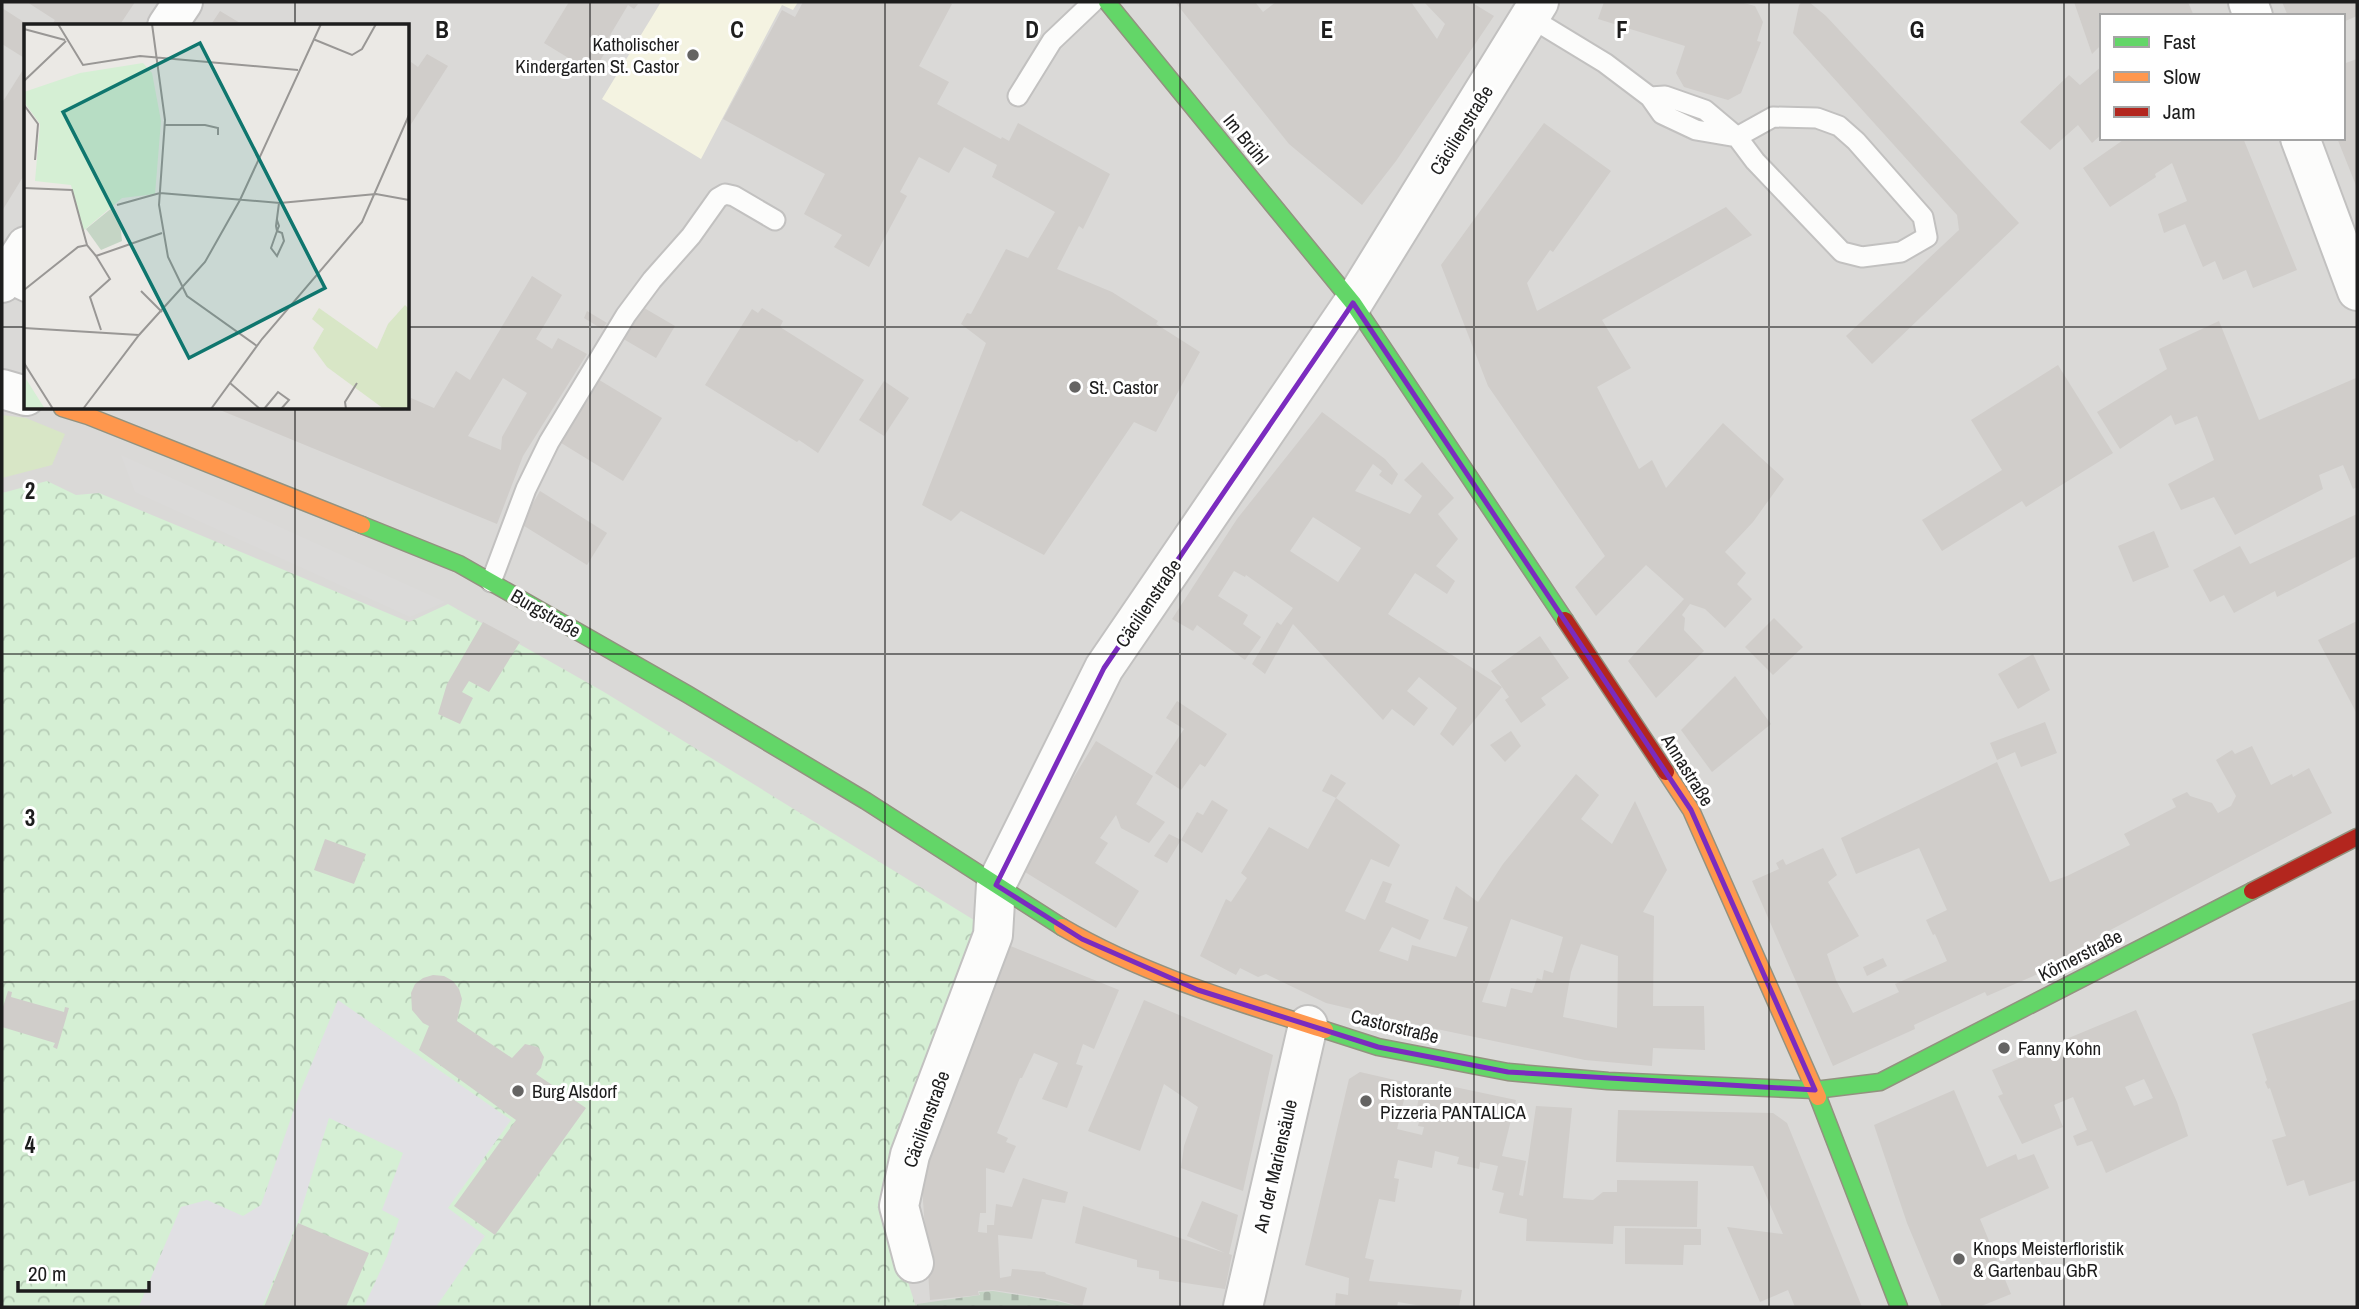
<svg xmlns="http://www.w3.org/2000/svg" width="2359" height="1309" viewBox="0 0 2359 1309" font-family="'Archivo Narrow',sans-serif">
<defs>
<pattern id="cemetery-stones" width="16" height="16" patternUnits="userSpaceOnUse" patternTransform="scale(1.75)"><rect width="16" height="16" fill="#c5d5c5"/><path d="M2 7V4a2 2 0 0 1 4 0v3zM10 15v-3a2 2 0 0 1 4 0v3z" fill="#a9b6a9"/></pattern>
<pattern id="park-crowns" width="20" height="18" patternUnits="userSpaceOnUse" patternTransform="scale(1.75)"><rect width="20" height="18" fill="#d5efd4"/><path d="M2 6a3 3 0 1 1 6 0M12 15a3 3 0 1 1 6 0" fill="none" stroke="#b6ccb6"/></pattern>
</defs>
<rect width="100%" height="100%" fill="#ebe9e5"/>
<path fill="#dad9d7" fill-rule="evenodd" d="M2,2H2357V1307H2ZM2102,16H2343V138H2102ZM26,26H408V408H26Z"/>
<polygon fill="#f4f3e1" points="661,2 798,2 793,10 782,5 701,159 602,99"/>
<polygon fill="#d8e6c6" points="2,415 26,418 65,434 52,465 2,478"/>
<polygon fill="url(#cemetery-stones)" points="993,1291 1057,1301 1081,1307 917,1307 917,1304 980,1295 979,1292"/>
<polygon fill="url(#park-crowns)" points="47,481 76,495 99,493 409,622 448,604 604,692 982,925 881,1198 916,1307 2,1307 2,493"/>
<polygon fill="#dbdad9" points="121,455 445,602 410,617 135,492"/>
<polygon fill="#e1e0e4" points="338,1000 511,1120 448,1208 485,1236 436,1307 364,1307 387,1256 399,1219 382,1210 403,1153 329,1118 298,1221 262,1307 139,1306 181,1207 207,1200 243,1216 261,1205 300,1092"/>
<g fill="#d0cdca" fill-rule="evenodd">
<polygon points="27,2 135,2 119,26 51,26 55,20"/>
<polygon points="569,2 638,4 634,9 628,5 600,52 604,54 593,73 544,43"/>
<polygon points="803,2 948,2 952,4 919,66 949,82 937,104 1001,139 1002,137 1009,141 1018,123 1110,174 1083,229 1079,226 1057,269 1112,292 1158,321 1156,324 1200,352 1156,432 1134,422 1044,555 961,511 951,521 922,505 986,343 961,324 967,313 971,314 1006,249 1028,258 1055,212 992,177 997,165 964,147 949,173 919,157 900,192 907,196 869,267 834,247 842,235 804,214 825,174 723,119 782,10 795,17"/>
<polygon points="1175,2 1255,2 1263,12 1276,2 1411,2 1437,39 1445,24 1424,2 1471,2 1494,16 1396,161 1362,205 1289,144"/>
<polygon points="1604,2 1740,2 1755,6 1763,22 1757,41 1761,42 1741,93 1728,100 1684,87 1676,73 1685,46 1598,19"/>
<polygon points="1802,2 1809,2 1826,16 2019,223 1872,364 1846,336 1959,230 1957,215 1793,33 1799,5"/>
<polygon points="2074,2 2188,2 2194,16 2102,16 2102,44 2092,54"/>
<polygon points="2282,2 2357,2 2357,16 2343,22 2343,16 2288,16"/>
<polygon points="2,8 30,26 26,26 26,59 2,44"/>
<polygon points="220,11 245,26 210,26"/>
<polygon points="427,54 448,66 408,129 408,67 411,62 418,67"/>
<polygon points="2357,59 2357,188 2337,138 2343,138 2343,64"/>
<polygon points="26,65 26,172 2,211 2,103"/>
<polygon points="2102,66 2102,134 2092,143 2078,125 2050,150 2020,122 2069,75 2080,85"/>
<polygon points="1544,123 1611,171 1553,252 1550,250 1527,283 1537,311 1726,207 1752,235 1602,320 1631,368 1597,387 1639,469 1652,460 1666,488 1723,423 1784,479 1753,522 1725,552 1746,573 1737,584 1752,599 1725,628 1705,609 1690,604 1682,615 1685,618 1684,630 1704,651 1656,698 1628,661 1684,599 1646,565 1596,616 1575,587 1605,556 1488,386 1441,265"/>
<polygon points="2126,138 2150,138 2152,141 2155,138 2243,138 2297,270 2253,288 2246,270 2223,280 2215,261 2203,267 2185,224 2164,233 2158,214 2187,201 2172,163 2155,174 2156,177 2110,207 2083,168"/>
<path d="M532,276L562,295L536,339L552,349L558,338L587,354L523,456L497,524L215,408H397L406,411L411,398L434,408L456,371L470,380ZM503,378L527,393L502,437L501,450L468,436Z"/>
<polygon points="639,305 675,326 656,358 620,337"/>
<polygon points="762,308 783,321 780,327 864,380 818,453 799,440 797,442 705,385 752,309 758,313"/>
<polygon points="587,311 607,323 602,329 584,318"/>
<polygon points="2219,321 2259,420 2356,378 2357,487 2353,489 2343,465 2319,475 2323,489 2235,535 2214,497 2181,510 2168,484 2214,460 2197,416 2175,425 2171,415 2120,449 2097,412 2167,369 2159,349"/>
<polygon points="2058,365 2113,453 2026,507 2022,501 1942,551 1922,520 2002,470 1971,420"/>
<polygon points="596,378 662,418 623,481 558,441"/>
<polygon points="884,381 909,398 884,436 859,420"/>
<path d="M1322,412L1385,459L1398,474L1392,485L1379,475L1382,471L1373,464L1355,491L1410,514L1422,496L1404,480L1422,462L1454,498L1438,514L1458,539L1436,566L1455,581L1447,594L1415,573L1388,614L1502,687L1453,746L1440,734L1457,708L1419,677L1407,691L1428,708L1414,726L1392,709L1383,720L1293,624L1265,674L1252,664L1277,622L1281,625L1293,608L1246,575L1245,577L1234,571L1218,596L1248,615L1243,624L1261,637L1245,660L1197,625L1193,631L1172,619L1237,519ZM1313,517L1361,548L1338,582L1290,551Z"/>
<polygon points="540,491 607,533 587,565 521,524"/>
<polygon points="2357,514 2357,556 2277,597 2275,591 2234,613 2224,595 2210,602 2193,570 2240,546 2250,564"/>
<polygon points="2154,531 2169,567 2133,582 2118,546"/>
<polygon points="1774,618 1803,647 1773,675 1745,647"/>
<polygon points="2357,621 2357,714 2318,640"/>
<polygon points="483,622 520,642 489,692 469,681 462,692 473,698 460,724 438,714 447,684"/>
<polygon points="1540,636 1569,678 1541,698 1546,705 1521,723 1505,700 1509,697 1491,671"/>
<polygon points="2033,654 2050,690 2018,709 1998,674"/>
<polygon points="1735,676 1771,724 1712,772 1681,730"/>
<polygon points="1177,701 1227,734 1205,767 1200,764 1181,790 1155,773 1184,729 1166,718"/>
<polygon points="2045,722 2057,753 2021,767 2015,752 1997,760 1990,743"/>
<polygon points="1511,731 1521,746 1505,762 1490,745"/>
<polygon points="1096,741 1153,776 1136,804 1165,822 1149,843 1121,828 1116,815 1100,838 1108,843 1095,863 1139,891 1116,928 1025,872 1053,811"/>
<polygon points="2252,746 2271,785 2292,774 2293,777 2309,768 2332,813 2099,936 2103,943 2091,951 1987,996 1985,992 1914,1025 1915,1029 1833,1066 1752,881 1779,869 1776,863 1783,859 1786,865 1823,848 1837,875 1828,882 1859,936 1827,954 1836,980 1853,1013 1899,992 1895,984 1947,961 1935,934 1933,935 1926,920 1947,910 1919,848 1856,874 1841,838 1997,762 2050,882 2067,876 2130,845 2124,834 2176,807 2172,799 2187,792 2190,796 2212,803 2218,813 2231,806 2236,796 2216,760 2232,750 2235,754"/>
<polygon points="1331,774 1346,783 1336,798 1322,791"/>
<path d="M1576,774L1599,795L1581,819L1612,844L1635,801L1667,870L1643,912L1654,916L1653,1006H1704L1705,1050L1653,1048L1652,1066L1585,1060L1427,1027L1326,1003L1266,974L1258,977L1240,968L1236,975L1200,956L1226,899L1231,902L1247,878L1241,873L1269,827L1308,849L1336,798L1400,845L1389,867L1371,859L1345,911L1365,920L1383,881L1392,884L1385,902L1429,920L1420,940L1392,927L1379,951L1408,961L1412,945L1456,957L1468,927L1443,919L1456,886L1478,902L1503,864ZM1511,919L1563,937L1553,973L1544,970L1542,980L1537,978L1532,993L1511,988L1506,1007L1482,1002ZM1581,944L1618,956L1617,1028L1563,1017L1571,972Z"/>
<polygon points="1212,800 1228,810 1202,853 1181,840 1197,812 1203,815"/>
<polygon points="1169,834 1181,840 1167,863 1154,856"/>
<polygon points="325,839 366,854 354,884 314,870"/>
<polygon points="1008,945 1119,990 1094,1049 1083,1044 1076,1064 1083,1066 1067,1108 1042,1099 1058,1063 1034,1053 1022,1078 1020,1078 997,1133 1008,1138 1006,1142 1016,1146 1004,1173 986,1168 986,1213 980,1213 978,1232 987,1233 987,1225 994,1225 996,1204 1012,1207 1023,1178 1068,1192 1065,1203 1042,1199 1032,1239 998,1235 1000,1278 1011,1276 1012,1269 1045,1272 1046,1274 1087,1288 1082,1307 1058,1300 993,1290 978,1291 979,1295 930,1300 920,1158"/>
<polygon points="1883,958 1887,966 1867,976 1863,967"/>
<polygon points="433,975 444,976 453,981 459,989 462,999 457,1021 512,1058 525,1044 538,1047 544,1057 541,1068 536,1074 586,1108 495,1235 454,1206 516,1120 419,1050 429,1026 423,1023 412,1010 411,993 415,984 423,978"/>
<polygon points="8,991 12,992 11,997 64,1012 65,1007 69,1008 57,1049 53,1047 55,1043 2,1027 2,1010"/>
<polygon points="2357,999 2357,1180 2309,1196 2304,1180 2287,1186 2272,1140 2286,1136 2270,1088 2268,1089 2265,1082 2267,1080 2252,1034"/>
<polygon points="1144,1000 1273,1055 1243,1191 1181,1168 1184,1146 1198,1107 1164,1084 1140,1151 1088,1131"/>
<path d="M2136,1010L2177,1102L2188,1136L2106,1173L2092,1141L2077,1146L2073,1136L2087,1130L2073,1097L2054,1105L2063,1127L2022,1144L1998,1096L2003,1094L1992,1070ZM2144,1079L2153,1098L2134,1106L2125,1087Z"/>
<polygon points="1360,1072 1408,1083 1397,1129 1422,1135 1424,1127 1418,1126 1421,1113 1416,1112 1421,1087 1449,1093 1450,1086 1516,1100 1502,1156 1526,1161 1519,1195 1523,1196 1536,1106 1572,1108 1563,1198 1593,1200 1603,1192 1617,1192 1617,1180 1698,1181 1697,1227 1614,1226 1613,1244 1526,1241 1527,1219 1499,1213 1504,1193 1492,1190 1498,1166 1480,1162 1479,1169 1457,1164 1459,1157 1435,1151 1432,1168 1398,1160 1394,1178 1399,1179 1395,1202 1379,1199 1365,1258 1374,1260 1369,1281 1462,1290 1459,1307 1428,1307 1398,1302 1397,1307 1335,1307 1336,1293 1348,1295 1349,1278 1305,1265 1349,1079"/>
<polygon points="1954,1090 1987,1167 2016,1154 2018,1160 2034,1154 2049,1188 1980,1219 2011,1294 1979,1307 1942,1307 1907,1223 1874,1125"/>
<polygon points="1618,1110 1773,1113 1787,1123 1862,1307 1795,1307 1788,1290 1760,1302 1727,1227 1783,1234 1753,1166 1616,1162"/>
<polygon points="1202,1201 1238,1215 1229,1254 1232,1255 1225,1289 1159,1279 1159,1271 1137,1267 1137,1260 1075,1243 1083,1206 1225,1253 1187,1236"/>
<polygon points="298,1223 369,1253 346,1307 264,1307"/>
<polygon points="1625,1228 1701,1229 1701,1245 1684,1245 1683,1265 1625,1264"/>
</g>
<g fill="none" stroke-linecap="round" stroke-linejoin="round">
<defs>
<g id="lane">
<polyline points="1531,18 1605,63 1650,97 1662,114 1696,130 1737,137 1773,117 1817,118 1839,126 1856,141 1923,217 1927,237 1901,252 1862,257 1842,252 1755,161 1737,137 1705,110 1665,96 1650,97"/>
<polyline points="1018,96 1052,41 1093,2"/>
<polyline points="3,281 26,292"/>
<polyline points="491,582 526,489 549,442 626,315 652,280 691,236 718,198 725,194 734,196 775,220"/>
</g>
<g id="street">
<polyline points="2248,2 2253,16"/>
<polyline points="167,26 183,2"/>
<polyline points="2300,138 2357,291"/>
<polyline points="2,283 26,246"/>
<polyline points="2,389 26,396"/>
<polyline points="914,1263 899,1206 910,1155 993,935 996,885 1104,668 1353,303 1539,2"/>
<polyline points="1243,1307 1308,1025"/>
</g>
<g id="fast">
<polyline points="1107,2 1353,303 1565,620"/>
<polyline points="362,525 459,564 687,694 866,801 1062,927"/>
<polyline points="1325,1030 1378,1047 1508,1072 1608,1081 1815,1090 1880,1082 2252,891"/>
<polyline points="1818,1097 1899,1307"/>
</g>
<g id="slow">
<polyline points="62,408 88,416 362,525"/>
<polyline points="1666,772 1691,810 1818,1097"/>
<path d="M1062,927C1144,975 1236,1002 1325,1030"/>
</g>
<g id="jam">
<polyline points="1565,620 1666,772"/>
<polyline points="2252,891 2357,837"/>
</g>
</defs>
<use href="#lane" stroke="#c2c1c0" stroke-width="23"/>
<use href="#street" stroke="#c2c1c0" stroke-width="42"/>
<use href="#fast" stroke="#92927f" stroke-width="19"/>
<use href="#slow" stroke="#92927f" stroke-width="19"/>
<use href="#jam" stroke="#92927f" stroke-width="19"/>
<use href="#lane" stroke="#fcfcfb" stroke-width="19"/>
<use href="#street" stroke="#fcfcfb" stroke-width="38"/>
<use href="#fast" stroke="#63d668" stroke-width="16"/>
<use href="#slow" stroke="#ff974d" stroke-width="16"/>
<use href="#jam" stroke="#b3261e" stroke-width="16"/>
</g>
<path fill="none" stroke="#7b2cbf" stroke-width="5" stroke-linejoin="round" d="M1353,303L1691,810L1815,1090L1508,1072L1378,1047L1198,990L1082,939L996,885L1104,668Z"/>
<path fill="none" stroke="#1d1d1d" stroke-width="2" stroke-opacity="0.55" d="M295,2V26M590,2V1307M885,2V1307M1180,2V1307M1474,2V1307M1769,2V1307M2064,2V1307M2,327H26M408,327H2357M295,408V1307M2,654H2357M2,982H2357"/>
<g fill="#656463" stroke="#fff" stroke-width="2.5">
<circle cx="693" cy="55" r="7"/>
<circle cx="1075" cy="387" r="7"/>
<circle cx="2004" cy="1048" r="7"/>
<circle cx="518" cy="1091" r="7"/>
<circle cx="1366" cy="1101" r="7"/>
<circle cx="1959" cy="1259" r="7"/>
</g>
<g text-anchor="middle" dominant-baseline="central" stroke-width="6" stroke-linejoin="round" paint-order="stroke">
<g font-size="19" fill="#1d1d1d" stroke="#fff" text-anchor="start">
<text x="679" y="44" text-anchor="end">Katholischer<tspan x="679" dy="22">Kindergarten St. Castor</tspan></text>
<text x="1089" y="387">St. Castor</text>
<text x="2018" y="1048">Fanny Kohn</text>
<text x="1380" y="1090">Ristorante<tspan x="1380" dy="22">Pizzeria PANTALICA</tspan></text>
<text x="532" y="1091">Burg Alsdorf</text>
<text x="1973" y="1248">Knops Meisterfloristik<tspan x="1973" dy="22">&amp; Gartenbau GbR</tspan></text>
</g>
<g font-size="19" fill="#1d1d1d" stroke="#fff">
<text transform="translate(1461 130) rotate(-58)">Cäcilienstraße</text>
<text transform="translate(1246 139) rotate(51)">Im Brühl</text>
<text transform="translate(1148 603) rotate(-56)">Cäcilienstraße</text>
<text transform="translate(546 613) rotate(30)">Burgstraße</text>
<text transform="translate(1688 770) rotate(58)">Annastraße</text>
<text transform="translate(2080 955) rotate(-27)">Körnerstraße</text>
<text transform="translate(1395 1026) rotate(14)">Castorstraße</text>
<text transform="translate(926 1119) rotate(-70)">Cäcilienstraße</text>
<text transform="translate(1275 1166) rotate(-77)">An der Mariensäule</text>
</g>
</g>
<g transform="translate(24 24)">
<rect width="385" height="385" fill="#ebe9e5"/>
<path d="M381,281L385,285V385H360L303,343L289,324L300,305L288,295L295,284L353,325L364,300Z" fill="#d8e6c6"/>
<path d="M89,183L96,198L98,217L77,226L62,205Z" fill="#c5d5c5"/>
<path d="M119,39L128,49L137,97L131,170L98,174L59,207L47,161L11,157L16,100L0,78V68L56,49ZM2,355L21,385H0Z" fill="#d5efd4"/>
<path fill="none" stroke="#999795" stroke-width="2" d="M34,0L59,41L116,32L274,46M128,0L141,96L135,181L144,233L163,272L233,322M0,5L41,16M289,15L328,31L338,25L352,0M0,57L42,17M0,81L14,100L11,136M141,101H181L194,104V111M0,164L48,166L63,221M93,181L136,169L256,179L352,170L385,176M253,196L255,202L253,207L247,224L253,232L260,217L258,209L253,207L252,202L255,179M72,232L86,255L66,273L77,306M0,266L54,223L63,221L72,232L138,209M117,267L138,288M0,304L115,311M0,339L29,385M206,359L236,385M59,385L115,311L181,238L216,176L297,0M187,385L238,315L338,198L385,91M240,385L254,368L265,376L257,385M322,385L321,378L333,359"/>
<path fill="#0f766e" fill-opacity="0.15" stroke="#0f766e" stroke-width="3.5" d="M176,19L301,264L165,334L39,88Z"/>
<rect width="385" height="385" fill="none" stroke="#1d1d1d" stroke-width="3.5"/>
</g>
<g font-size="23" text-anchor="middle" font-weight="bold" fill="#1d1d1d" stroke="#fff" stroke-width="6" stroke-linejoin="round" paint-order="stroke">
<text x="442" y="38">B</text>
<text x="737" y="38">C</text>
<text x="1032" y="38">D</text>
<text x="1327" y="38">E</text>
<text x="1622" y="38">F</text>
<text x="1917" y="38">G</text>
<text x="30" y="499">2</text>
<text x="30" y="826">3</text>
<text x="30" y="1153">4</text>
</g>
<rect width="2359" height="1309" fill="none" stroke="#1d1d1d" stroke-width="7"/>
<rect x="2100" y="14" width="245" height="126" fill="#ffffff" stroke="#a5a5a5" stroke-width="2"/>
<rect x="2114" y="37" width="35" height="10" fill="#63d668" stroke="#a5a5a5" stroke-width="2"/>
<text x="2163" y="49" font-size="21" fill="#1d1d1d">Fast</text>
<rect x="2114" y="72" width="35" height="10" fill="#ff974d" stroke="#a5a5a5" stroke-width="2"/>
<text x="2163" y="84" font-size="21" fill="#1d1d1d">Slow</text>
<rect x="2114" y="107" width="35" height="10" fill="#b3261e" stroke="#a5a5a5" stroke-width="2"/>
<text x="2163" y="119" font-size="21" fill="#1d1d1d">Jam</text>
<path d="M18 1281v10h131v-10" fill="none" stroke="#1d1d1d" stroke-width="3.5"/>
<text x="28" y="1281" font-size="21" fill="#1d1d1d" stroke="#ffffff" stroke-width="5" paint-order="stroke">20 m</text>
</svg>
